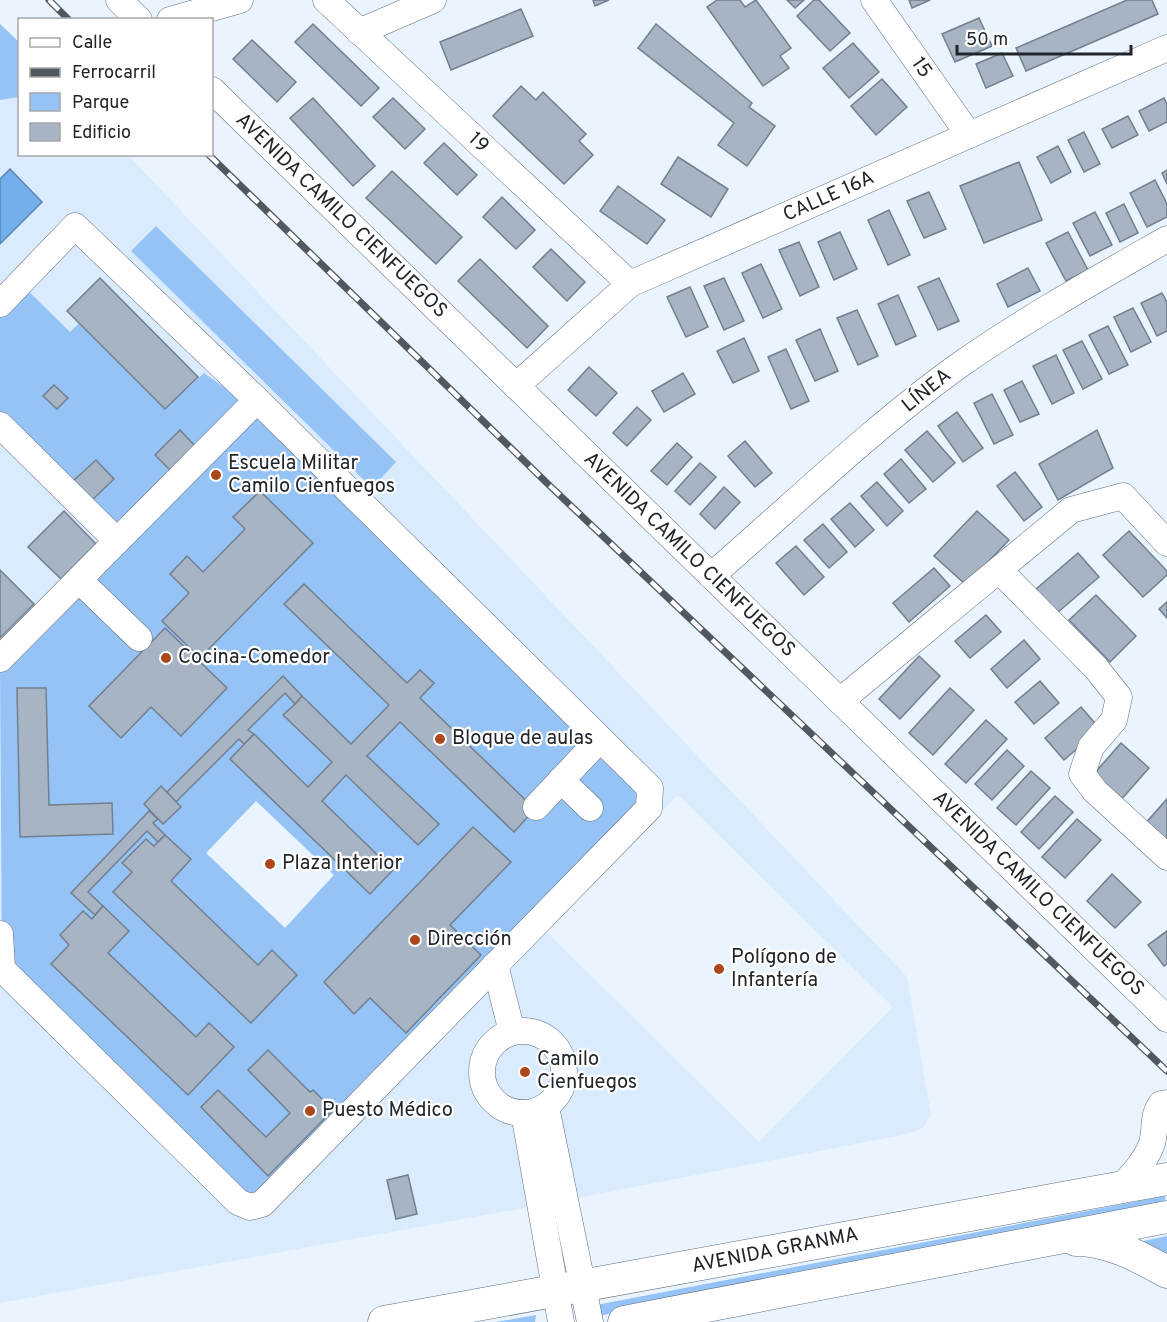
<svg xmlns="http://www.w3.org/2000/svg" width="1167" height="1322" viewBox="0 0 1167 1322" font-family="Overpass,sans-serif">
<rect width="100%" height="100%" fill="#eaf4fe"/>
<path fill="#daebfd" fill-rule="evenodd" d="M19,97L20,154L128,155L907,977L931,1115L923,1128L907,1134L541,1205L0,1303V100ZM678,795L893,1007L759,1142L545,930ZM256,801L334,876L285,928L206,853Z"/>
<g fill="#95c3f5" fill-rule="evenodd">
<polygon points="0,24 20,43 19,97 0,100"/>
<polygon points="156,226 396,462 372,488 131,251"/>
<path d="M20,283L70,332L79,323L165,409L204,373L250,406L650,788L250,1207L2,969L0,659L117,541L0,425V304ZM256,801L334,875L285,928L206,853Z"/>
<polygon points="1165,1196 1166,1206 593,1317 591,1306"/>
<polygon points="1167,1236 1167,1258 1144,1246 1143,1241"/>
<polygon points="536,1315 535,1322 496,1322"/>
</g>
<polygon fill="#73aeed" stroke="#5a85b3" stroke-width="1.5" points="10,169 42,202 0,244 0,179"/>
<g fill="#a6b4c4" stroke="#717f8e" stroke-width="1.5">
<polygon points="593,0 609,0 595,6"/>
<polygon points="717,0 740,0 745,7 756,0 791,48 780,56 789,68 763,86 707,7"/>
<polygon points="787,0 804,0 795,8"/>
<polygon points="814,0 819,0 850,33 830,51 797,16"/>
<polygon points="909,0 930,0 912,8"/>
<polygon points="1127,0 1152,0 1158,14 1026,71 1016,48"/>
<polygon points="521,9 533,36 451,70 440,42"/>
<polygon points="979,18 992,46 955,62 942,34"/>
<polygon points="313,24 379,88 361,106 295,42"/>
<polygon points="656,24 752,103 749,107 775,126 747,166 718,145 734,123 638,48"/>
<polygon points="252,40 296,82 277,102 233,59"/>
<polygon points="853,43 879,72 849,98 823,68"/>
<polygon points="1002,53 1013,76 986,88 976,64"/>
<polygon points="882,79 907,107 876,135 851,106"/>
<polygon points="521,86 536,100 543,92 586,134 579,141 593,155 564,184 493,116"/>
<polygon points="313,98 375,166 353,186 290,118"/>
<polygon points="393,98 425,129 405,149 373,117"/>
<polygon points="1164,98 1167,104 1167,122 1149,131 1139,111"/>
<polygon points="1128,116 1138,135 1112,148 1102,129"/>
<polygon points="1084,132 1100,164 1084,172 1068,140"/>
<polygon points="444,143 477,175 457,195 424,163"/>
<polygon points="1058,146 1071,172 1051,183 1037,157"/>
<polygon points="678,157 728,189 711,217 661,184"/>
<polygon points="1019,162 1042,220 984,243 960,186"/>
<polygon points="1167,170 1167,184 1162,173"/>
<polygon points="392,171 462,237 436,264 366,198"/>
<polygon points="1155,180 1167,204 1167,217 1147,227 1130,193"/>
<polygon points="618,186 665,220 647,244 600,211"/>
<polygon points="929,192 946,229 924,238 907,201"/>
<polygon points="502,197 535,230 516,249 483,217"/>
<polygon points="1124,204 1138,233 1120,242 1106,213"/>
<polygon points="889,210 910,255 888,265 868,220"/>
<polygon points="1095,212 1112,245 1090,256 1073,223"/>
<polygon points="840,232 857,269 834,280 818,242"/>
<polygon points="1068,232 1088,270 1066,281 1046,243"/>
<polygon points="799,242 819,287 800,296 779,250"/>
<polygon points="551,249 585,282 567,301 533,267"/>
<polygon points="480,259 548,326 527,348 458,281"/>
<polygon points="761,264 782,309 763,318 742,273"/>
<polygon points="1028,268 1040,291 1008,307 997,284"/>
<polygon points="100,278 198,377 165,409 67,311"/>
<polygon points="724,278 744,321 724,330 704,286"/>
<polygon points="939,278 959,321 938,330 918,287"/>
<polygon points="690,287 708,327 686,337 667,297"/>
<polygon points="1162,293 1167,302 1167,331 1157,336 1141,303"/>
<polygon points="898,295 916,336 896,345 878,304"/>
<polygon points="1133,308 1151,342 1131,352 1114,317"/>
<polygon points="857,310 878,356 858,365 837,318"/>
<polygon points="1108,326 1128,365 1109,374 1089,335"/>
<polygon points="820,329 838,371 815,381 796,340"/>
<polygon points="744,338 759,371 733,383 717,351"/>
<polygon points="1082,341 1102,379 1083,389 1063,350"/>
<polygon points="786,349 809,401 791,409 768,357"/>
<polygon points="1056,355 1074,393 1052,404 1033,366"/>
<polygon points="589,367 617,393 596,416 568,390"/>
<polygon points="683,373 695,394 664,412 652,391"/>
<polygon points="1022,381 1039,414 1020,422 1004,390"/>
<polygon points="54,385 68,398 57,409 43,396"/>
<polygon points="992,394 1013,435 994,444 974,403"/>
<polygon points="637,407 651,420 627,446 613,433"/>
<polygon points="957,412 983,448 963,462 938,426"/>
<polygon points="180,430 198,449 173,473 155,455"/>
<polygon points="1097,430 1113,468 1058,500 1039,464"/>
<polygon points="927,431 955,463 933,482 905,450"/>
<polygon points="745,441 772,473 755,487 728,456"/>
<polygon points="677,443 692,457 667,485 651,471"/>
<polygon points="901,459 926,489 909,503 884,474"/>
<polygon points="96,460 114,479 90,502 71,483"/>
<polygon points="700,463 716,477 690,505 675,491"/>
<polygon points="1015,472 1042,507 1024,521 997,486"/>
<polygon points="877,482 903,511 887,526 861,496"/>
<polygon points="724,487 740,502 715,529 700,514"/>
<polygon points="260,491 313,543 200,658 162,621 189,593 170,574 187,556 203,572 245,529 233,517"/>
<polygon points="850,503 874,530 855,547 831,519"/>
<polygon points="64,511 96,544 61,579 28,547"/>
<polygon points="977,511 1009,540 966,585 934,556"/>
<polygon points="823,524 847,552 829,568 804,540"/>
<polygon points="1129,531 1167,571 1167,575 1143,597 1103,555"/>
<polygon points="796,546 824,577 804,595 776,563"/>
<polygon points="1078,553 1099,577 1057,613 1036,589"/>
<polygon points="934,568 950,586 909,622 893,603"/>
<polygon points="0,570 34,604 0,638"/>
<polygon points="304,584 407,683 420,670 434,683 420,698 535,809 514,832 400,722 367,756 439,824 418,845 346,775 322,801 393,870 370,894 230,759 254,734 308,787 332,762 283,715 295,704 302,696 351,744 389,705 284,604"/>
<polygon points="1096,595 1136,636 1110,662 1069,620"/>
<polygon points="1167,602 1167,618 1159,609"/>
<polygon points="986,615 1001,632 970,658 955,641"/>
<polygon points="165,628 227,688 181,736 151,707 121,738 89,706"/>
<polygon points="1024,640 1040,659 1007,688 991,669"/>
<polygon points="919,656 940,676 900,719 879,699"/>
<polygon points="283,676 302,696 295,704 285,693 248,730 254,734 244,744 239,739 176,802 167,792"/>
<polygon points="1040,681 1059,703 1034,724 1015,702"/>
<polygon points="17,688 46,688 49,805 112,803 113,834 20,837"/>
<polygon points="950,688 974,710 933,755 909,733"/>
<polygon points="1081,707 1100,729 1064,760 1045,738"/>
<polygon points="986,720 1007,739 966,783 945,764"/>
<polygon points="1121,743 1149,768 1120,801 1092,776"/>
<polygon points="1007,750 1024,766 992,800 975,784"/>
<polygon points="1031,771 1050,788 1016,825 997,808"/>
<polygon points="161,786 181,807 163,824 144,804"/>
<polygon points="1055,796 1073,812 1039,849 1021,832"/>
<polygon points="1167,799 1167,845 1144,825"/>
<polygon points="149,811 158,819 153,823 165,835 158,842 147,831 88,892 103,906 95,915 71,893"/>
<polygon points="1077,819 1101,840 1065,878 1042,857"/>
<polygon points="473,827 511,862 450,925 481,955 406,1033 370,998 354,1014 324,982"/>
<polygon points="165,835 191,859 171,881 258,965 272,950 297,975 251,1023 113,892 132,872 122,863 146,839 154,846"/>
<polygon points="1112,874 1141,902 1115,928 1087,901"/>
<polygon points="103,906 129,931 108,953 196,1037 209,1023 234,1047 188,1095 51,964 69,945 60,935 83,911 92,919"/>
<polygon points="1167,931 1167,964 1164,966 1148,945"/>
<polygon points="268,1050 310,1092 313,1090 333,1110 268,1176 201,1107 218,1090 266,1137 290,1113 248,1070"/>
<polygon points="408,1175 417,1214 396,1219 387,1180"/>
</g>
<g fill="none" stroke-linecap="round" stroke-linejoin="round">
<defs>
<g id="minor">
<polyline points="119,0 139,20"/>
<polyline points="326,0 630,284"/>
<polyline points="874,0 969,135"/>
<polyline points="170,20 240,0"/>
<polyline points="359,32 433,0"/>
<polyline points="212,90 1167,1019"/>
<polyline points="0,304 75,226 257,400"/>
<polyline points="516,386 630,284 1167,48"/>
<polyline points="0,425 117,541"/>
<polyline points="1000,571 1096,668 1119,697 1114,720 1091,747 1082,774 1095,791 1167,857"/>
<path d="M711,576C793,505 873,427 961,364C1027,318 1097,279 1167,239"/>
<polyline points="79,580 139,638"/>
<polyline points="0,659 257,400 650,788 649,808 262,1204 250,1207 238,1202 2,969 0,934"/>
<polyline points="840,701 1071,510 1123,496 1167,543"/>
<polyline points="561,780 590,808"/>
<polyline points="536,807 600,739"/>
<polyline points="495,965 512,1032"/>
<circle cx="523" cy="1072" r="41"/>
<polyline points="546,1107 590,1322"/>
<polyline points="524,1113 561,1322"/>
<path d="M1122,1186C1133,1174 1145,1161 1151,1146C1157,1131 1151,1118 1161,1104L1167,1103"/>
</g>
<g id="major">
<path d="M1076,1240C1109,1240 1138,1256 1167,1272"/>
<polyline points="384,1322 1167,1179"/>
<polyline points="624,1322 1167,1217"/>
</g>
</defs>
<use href="#minor" stroke="#606e7c" stroke-width="27"/>
<use href="#major" stroke="#606e7c" stroke-width="33"/>
<use href="#minor" stroke="#fff" stroke-width="26"/>
<use href="#major" stroke="#fff" stroke-width="32"/>
<defs>
<g id="rail">
<polyline points="49,0 69,20"/>
<polyline points="208,154 550,486 1167,1071"/>
</g>
</defs>
<use href="#rail" stroke="#52585f" stroke-width="7"/>
<use href="#rail" stroke="#fff" stroke-width="4.5" stroke-dasharray="14" stroke-linecap="butt"/>
</g>
<g fill="#ac461b" stroke="#fff" stroke-width="2">
<circle cx="216" cy="475" r="6"/>
<circle cx="166" cy="658" r="6"/>
<circle cx="440" cy="739" r="6"/>
<circle cx="270" cy="864" r="6"/>
<circle cx="415" cy="940" r="6"/>
<circle cx="719" cy="969" r="6"/>
<circle cx="525" cy="1072" r="6"/>
<circle cx="310" cy="1111" r="6"/>
</g>
<g text-anchor="middle" dominant-baseline="central" stroke-width="4.5" stroke-linejoin="round" paint-order="stroke">
<g font-size="20" fill="#20252b" stroke="#fff">
<text transform="translate(921 68) rotate(55)">15</text>
<text transform="translate(478 143) rotate(43)">19</text>
<text transform="translate(829 197) rotate(-24)">CALLE 16A</text>
<text transform="translate(341 216) rotate(44)">AVENIDA CAMILO CIENFUEGOS</text>
<text transform="translate(927 391) rotate(-39)">LÍNEA</text>
<text transform="translate(689 555) rotate(44)">AVENIDA CAMILO CIENFUEGOS</text>
<text transform="translate(1038 894) rotate(44)">AVENIDA CAMILO CIENFUEGOS</text>
<text transform="translate(775 1251) rotate(-11)">AVENIDA GRANMA</text>
</g>
<g font-size="20" fill="#20252b" stroke="#fff" text-anchor="start">
<text x="228" y="464">Escuela Militar<tspan x="228" dy="23">Camilo Cienfuegos</tspan></text>
<text x="178" y="658">Cocina-Comedor</text>
<text x="452" y="739">Bloque de aulas</text>
<text x="282" y="864">Plaza Interior</text>
<text x="427" y="940">Dirección</text>
<text x="731" y="958">Polígono de<tspan x="731" dy="23">Infantería</tspan></text>
<text x="537" y="1060">Camilo<tspan x="537" dy="23">Cienfuegos</tspan></text>
<text x="322" y="1111">Puesto Médico</text>
</g>
</g>
<rect x="18" y="18" width="195" height="138" fill="#ffffff" stroke="#a6a8aa" stroke-width="1.5"/>
<rect x="30" y="38" width="30" height="9" fill="#ffffff" stroke="#a6a8aa" stroke-width="1.5"/>
<text x="72" y="48" font-size="18" fill="#20252b">Calle</text>
<rect x="30" y="68" width="30" height="9" fill="#52585f" stroke="#a6a8aa" stroke-width="1.5"/>
<text x="72" y="78" font-size="18" fill="#20252b">Ferrocarril</text>
<rect x="30" y="93" width="30" height="18" fill="#95c3f5" stroke="#a6a8aa" stroke-width="1.5"/>
<text x="72" y="108" font-size="18" fill="#20252b">Parque</text>
<rect x="30" y="123" width="30" height="18" fill="#a6b4c4" stroke="#a6a8aa" stroke-width="1.5"/>
<text x="72" y="138" font-size="18" fill="#20252b">Edificio</text>
<path d="M957 45v9h174v-9" fill="none" stroke="#20252b" stroke-width="3"/>
<text x="966" y="45" font-size="18" fill="#20252b" stroke="#ffffff" stroke-width="4.5" paint-order="stroke">50 m</text>
</svg>
